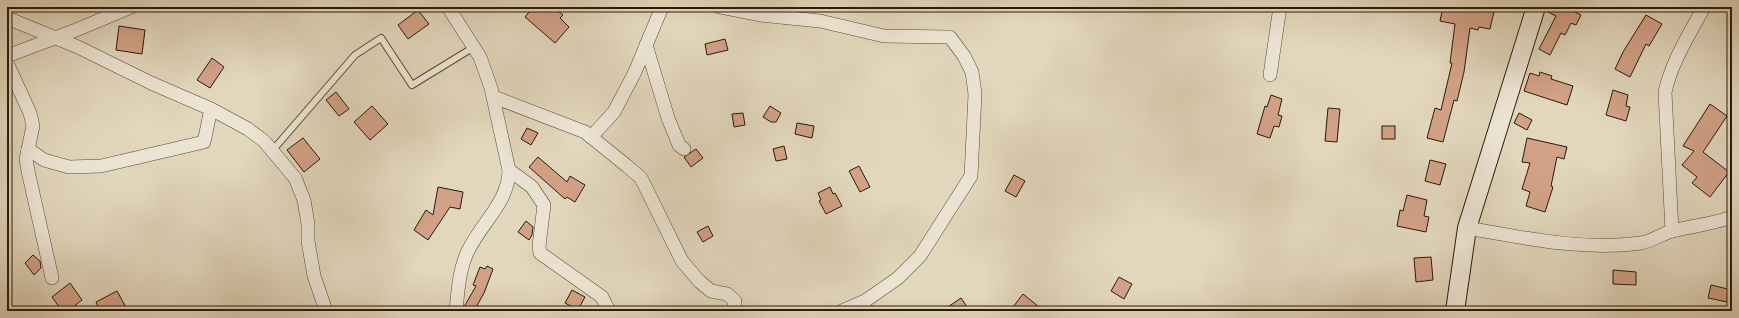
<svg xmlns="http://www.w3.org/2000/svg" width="1739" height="318" viewBox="0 0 1739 318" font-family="'IM FELL French Canon',serif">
<rect width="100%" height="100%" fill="#e2d6bc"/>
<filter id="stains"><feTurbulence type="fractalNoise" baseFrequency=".005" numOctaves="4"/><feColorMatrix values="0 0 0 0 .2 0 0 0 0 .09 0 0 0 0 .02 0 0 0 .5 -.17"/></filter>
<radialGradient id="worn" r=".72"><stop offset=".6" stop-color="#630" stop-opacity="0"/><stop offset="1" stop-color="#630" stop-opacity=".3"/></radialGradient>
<g fill="#d2a188" stroke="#291a0a">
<polygon points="533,7 553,7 563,15 560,18 569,27 555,43 525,17"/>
<polygon points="1443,7 1495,7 1490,29 1479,27 1478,30 1470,28 1464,72 1457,101 1454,100 1443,142 1427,138 1435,108 1441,110 1452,63 1450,63 1455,24 1440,21"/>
<polygon points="1546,7 1565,7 1581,15 1576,25 1571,23 1565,35 1561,33 1550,55 1539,49 1556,16 1546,11"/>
<polygon points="418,10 429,24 408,39 398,25"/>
<polygon points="1646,15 1662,24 1649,46 1646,44 1630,77 1615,69 1623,52"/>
<polygon points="119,26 145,30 142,54 116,50"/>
<polygon points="725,39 728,50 707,55 705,44"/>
<polygon points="212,58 224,67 210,88 197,80"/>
<polygon points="1540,72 1552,76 1551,79 1573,86 1567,105 1524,91 1530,73 1539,76"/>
<polygon points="1613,90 1628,95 1626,106 1630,107 1626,121 1606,115"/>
<polygon points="336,92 349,109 339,116 326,100"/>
<polygon points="1271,95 1282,99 1278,115 1282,116 1279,127 1274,126 1270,138 1257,134 1265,106 1267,107"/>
<polygon points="1710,104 1727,116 1703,152 1729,172 1710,197 1692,183 1697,177 1682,165 1694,151 1683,146"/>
<polygon points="372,106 388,124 370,140 354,122"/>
<polygon points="770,106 781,113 776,122 771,122 763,117"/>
<polygon points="1328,108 1340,109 1337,142 1325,141"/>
<polygon points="743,113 745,125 734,127 732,114"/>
<polygon points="1519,113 1532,120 1527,130 1514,123"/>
<polygon points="797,123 814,126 812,138 795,134"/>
<rect x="1382" y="126" width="13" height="13"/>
<polygon points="527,128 538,133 531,145 521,139"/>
<polygon points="303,138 320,159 304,172 287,150"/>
<polygon points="1527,138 1567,147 1564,159 1557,157 1551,186 1553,187 1545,212 1526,206 1530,192 1522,189 1530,163 1522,162"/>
<polygon points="784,146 787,159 776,161 773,149"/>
<polygon points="696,149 703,158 691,167 684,157"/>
<polygon points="538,157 567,182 570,176 585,185 575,202 567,197 565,199 529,167"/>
<polygon points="1430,160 1446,164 1440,185 1425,181"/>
<polygon points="859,166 870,187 860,192 849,171"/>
<polygon points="1014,175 1025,181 1016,197 1005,191"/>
<polygon points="438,187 463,192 460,209 450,207 428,240 414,230 426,210 433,215"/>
<polygon points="830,187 833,194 835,193 842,206 826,214 819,201 821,200 818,193"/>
<polygon points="1407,195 1427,200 1424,216 1429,217 1426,232 1397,226 1400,210 1403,211"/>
<polygon points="526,221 533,227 532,235 529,240 518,232"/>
<polygon points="708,226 713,236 703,242 697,232"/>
<polygon points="33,255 40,261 41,268 34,275 25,263"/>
<polygon points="1431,257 1433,280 1416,282 1414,258"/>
<polygon points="487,266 493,269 484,293 474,311 464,311 464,307 476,286 473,285 480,267 485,269"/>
<polygon points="1613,270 1636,272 1636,285 1613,284"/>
<polygon points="1119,277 1132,284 1124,299 1111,291"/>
<polygon points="70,283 82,300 68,311 62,311 52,297"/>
<polygon points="1711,285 1732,290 1732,303 1708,298"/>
<polygon points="572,290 585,297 578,310 565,303"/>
<polygon points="117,291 128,311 100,311 96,302"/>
<polygon points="1023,294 1044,311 1010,311"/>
<polygon points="961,298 970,311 942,311"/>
</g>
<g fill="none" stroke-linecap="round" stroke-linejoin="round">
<defs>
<polyline id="lane" points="272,151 355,55 381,38 412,85 474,47"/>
<g id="street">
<path d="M448,7L480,57L491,88L509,170C509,202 481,223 468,251C459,269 458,291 456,311"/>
<polyline points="720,7 760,15 820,21 884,36 950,37 964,56 972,72 975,94 971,176 920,256 898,278 865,301 842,311"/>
<polyline points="7,18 78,47 151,83 211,109 248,129 264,141 295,178 304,200 308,224 308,241 314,276 326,311"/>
<polyline points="646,45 668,118 679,145 684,149"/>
<polyline points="7,56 76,30 131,7"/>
<polyline points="7,63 30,113 33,126 26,159 28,171 52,278"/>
<polyline points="1270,75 1280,7"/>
<polyline points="494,97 585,132 627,166 641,178 682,261 699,281 711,291 727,294 735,301 733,311"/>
<polyline points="591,137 614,112 635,72 662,7"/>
<polyline points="28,149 44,160 69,167 101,166 204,142 211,109"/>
<polyline points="509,170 532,187 544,205 539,246 540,253 602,297 609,311"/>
<path d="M1467,228C1524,238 1583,251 1641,243C1652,241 1662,234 1672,231C1692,226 1713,224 1732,217"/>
<path d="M1672,231L1665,92C1672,61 1689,35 1704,7"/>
</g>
<polyline id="secondary" points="1455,311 1467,228 1536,7"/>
</defs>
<use href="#lane" stroke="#574936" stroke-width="8"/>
<use href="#street" stroke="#574936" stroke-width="14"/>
<use href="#secondary" stroke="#291a0a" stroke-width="20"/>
<use href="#lane" stroke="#ece4d3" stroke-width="6"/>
<use href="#street" stroke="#ece4d3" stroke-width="13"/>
<use href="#secondary" stroke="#ece4d3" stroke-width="18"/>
</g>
<rect width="1739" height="318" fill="none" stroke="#e2d6bc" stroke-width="24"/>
<rect x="8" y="8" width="1723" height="302" fill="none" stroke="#291a0a" stroke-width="2"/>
<rect x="12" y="12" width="1715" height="294" fill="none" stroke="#291a0a"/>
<rect width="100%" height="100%" filter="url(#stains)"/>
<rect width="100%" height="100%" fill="url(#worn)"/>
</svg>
